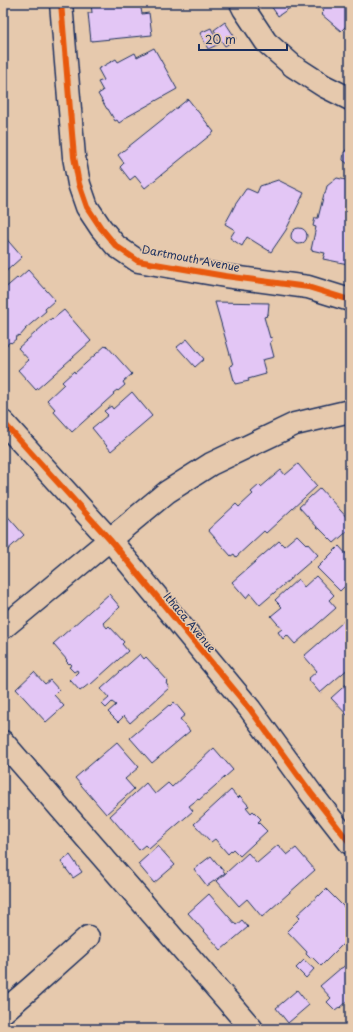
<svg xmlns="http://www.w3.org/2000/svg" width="353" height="1032" viewBox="0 0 353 1032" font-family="'Playpen Sans',sans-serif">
<rect width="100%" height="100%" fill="#e6c9ad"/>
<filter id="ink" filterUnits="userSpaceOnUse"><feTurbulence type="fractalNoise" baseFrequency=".025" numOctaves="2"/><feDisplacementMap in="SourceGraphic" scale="8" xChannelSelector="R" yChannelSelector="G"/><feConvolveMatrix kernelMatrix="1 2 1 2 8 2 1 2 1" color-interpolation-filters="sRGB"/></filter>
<g filter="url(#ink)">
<g fill="#e3c6f5" stroke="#1b2f5e">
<polygon points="91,3 140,3 142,14 149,13 152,35 91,41 88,13 92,13"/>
<polygon points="269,3 297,3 278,16"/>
<polygon points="311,3 350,3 350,22 341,31 321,14 324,11 317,5 315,7"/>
<polygon points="225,22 236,39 225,46 214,30"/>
<polygon points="211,28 219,44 208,49 200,33"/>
<polygon points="154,48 177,89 125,118 125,119 119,123 117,120 115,121 108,109 107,109 98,94 103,91 98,82 104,80 98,69 116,59 118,62 135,53 137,57"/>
<polygon points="188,99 214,132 145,188 135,176 130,180 120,167 124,163 118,155"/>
<polygon points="349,147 350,147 349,165 343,160 344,152"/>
<polygon points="337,178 350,181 350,258 348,264 323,259 325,253 311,250 316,227 313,226 315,218 318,218 324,194 325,194 327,186"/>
<polygon points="278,180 304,193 286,230 271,252 247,237 242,246 230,238 235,230 225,224 231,213 235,205 246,189 248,189 257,193 260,186"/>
<circle cx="299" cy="236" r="8"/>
<polygon points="3,235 22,257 3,274"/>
<polygon points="28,270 55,300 45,309 46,311 25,329 26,329 20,336 19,335 15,338 16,339 11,343 10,342 3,348 3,290 17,278 18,279"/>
<polygon points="215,302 269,303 268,314 266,315 267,316 264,317 270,338 271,337 272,341 270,342 274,357 262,360 266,374 248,379 249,381 235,384 230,366 233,365"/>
<polygon points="64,310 91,341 36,390 18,370 29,360 18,348 52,318 53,319"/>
<polygon points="187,339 204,359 195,367 177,347"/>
<polygon points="106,345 132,374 123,382 125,385 118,391 117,390 113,393 114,394 72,432 53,411 55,409 47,400 64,384 62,382 74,371 75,373"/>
<polygon points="132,392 152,416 111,451 92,428 108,415 104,411 111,406 113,409"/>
<polygon points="298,464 317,486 266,533 264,531 236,557 234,554 231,556 208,530 236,504 239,507 253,494 251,492 259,485 261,487 281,470 285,475"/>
<polygon points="320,488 350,521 350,529 334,543 319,528 318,528 299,507"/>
<polygon points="3,511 24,535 3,554"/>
<polygon points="297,535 306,544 307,543 318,555 260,605 250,593 246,598 232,582 279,541 284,546"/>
<polygon points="339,546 349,557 348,558 350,561 350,581 340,591 317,568"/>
<polygon points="316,576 334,595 329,600 336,608 295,644 287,635 283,639 278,632 282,629 271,616 282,607 275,600 298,579 304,587"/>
<polygon points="109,594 120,607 103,623 107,628 109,626 124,642 122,644 128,651 90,685 89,684 80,691 70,680 78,672 77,670 74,672 69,667 72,665 70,663 69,664 66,661 67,660 53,644"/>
<polygon points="350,616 350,667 320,693 308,679 317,671 304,656"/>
<polygon points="140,654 144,659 146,657 168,681 166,683 169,688 130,723 124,716 118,722 108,712 116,705 112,702 106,708 102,704 109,698 101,689"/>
<polygon points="34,672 45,684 50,680 59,690 54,695 64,706 46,722 16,689"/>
<polygon points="350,681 350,718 331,698"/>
<polygon points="174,702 185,715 180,719 190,731 152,763 130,738 169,705 170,706"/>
<polygon points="117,742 139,767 125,779 134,789 106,814 75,778"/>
<polygon points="214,748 233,770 199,800 198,799 189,806 193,811 149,849 145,845 139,850 110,816 146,783 155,794 168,783 172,787"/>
<polygon points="231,790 238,798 240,796 249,806 246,807 251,813 253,811 261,819 258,822 267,831 240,856 233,849 228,854 215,839 211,842 194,824"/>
<polygon points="278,845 287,855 296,848 315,870 262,917 247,899 239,906 217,881 248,853 257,863"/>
<polygon points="158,846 175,865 154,883 138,864"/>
<polygon points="70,855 82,872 73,878 61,862"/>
<polygon points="211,856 225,873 207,886 194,869"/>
<polygon points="326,889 350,913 350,937 321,966 312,957 310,958 306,954 307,952 287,931 300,918 297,915 319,895 319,896"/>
<polygon points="209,894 236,925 242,920 248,927 221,950 188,913"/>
<polygon points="304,960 314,969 306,978 296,968"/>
<polygon points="350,961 350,999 340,1008 339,1007 335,1010 327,1002 331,998 320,986 341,968 342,968"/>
<polygon points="297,990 309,1005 288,1023 276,1008"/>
</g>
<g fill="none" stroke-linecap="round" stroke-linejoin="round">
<defs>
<g id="minor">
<polyline points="61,3 74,157 79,184 87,207 101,228 116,246 138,261 225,276 308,287 350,300"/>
<polyline points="241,3 244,9 266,42 293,66 324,86 350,99"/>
<polyline points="3,422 110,540 250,709 311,793 350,843"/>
<polyline points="3,628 167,492 211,464 295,424 350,411"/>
<polyline points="3,742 252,1029"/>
<polyline points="3,1012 32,987 88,937"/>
</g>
</defs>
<use href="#minor" stroke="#1b2f5e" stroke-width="25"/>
<use href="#minor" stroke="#e6c9ad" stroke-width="22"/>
<defs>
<g id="cycleway">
<polyline points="61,3 74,157 79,184 87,207 101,228 116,246 138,261 225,276 308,287 350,300"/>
<polyline points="3,422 110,540 250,709 311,793 350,843"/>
</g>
</defs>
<use href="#cycleway" stroke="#e6c9ad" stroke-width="8"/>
<use href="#cycleway" stroke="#e8590c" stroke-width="6"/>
</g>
</g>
<g text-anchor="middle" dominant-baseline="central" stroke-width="3" stroke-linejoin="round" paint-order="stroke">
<g font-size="11" fill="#1b2f5e" stroke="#e6c9ad">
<text transform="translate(191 258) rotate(11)">Dartmouth Avenue</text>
<text transform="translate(190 622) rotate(50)">Ithaca Avenue</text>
</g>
</g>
<rect width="353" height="1032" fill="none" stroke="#e6c9ad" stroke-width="16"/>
<rect x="8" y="8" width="337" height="1016" fill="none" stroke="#1b2f5e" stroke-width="1.5" filter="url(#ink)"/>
<path d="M199 44v6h88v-6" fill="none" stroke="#1b2f5e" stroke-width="2"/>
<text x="205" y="44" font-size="12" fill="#1b2f5e" stroke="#e6c9ad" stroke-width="3" paint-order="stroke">20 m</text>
</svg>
